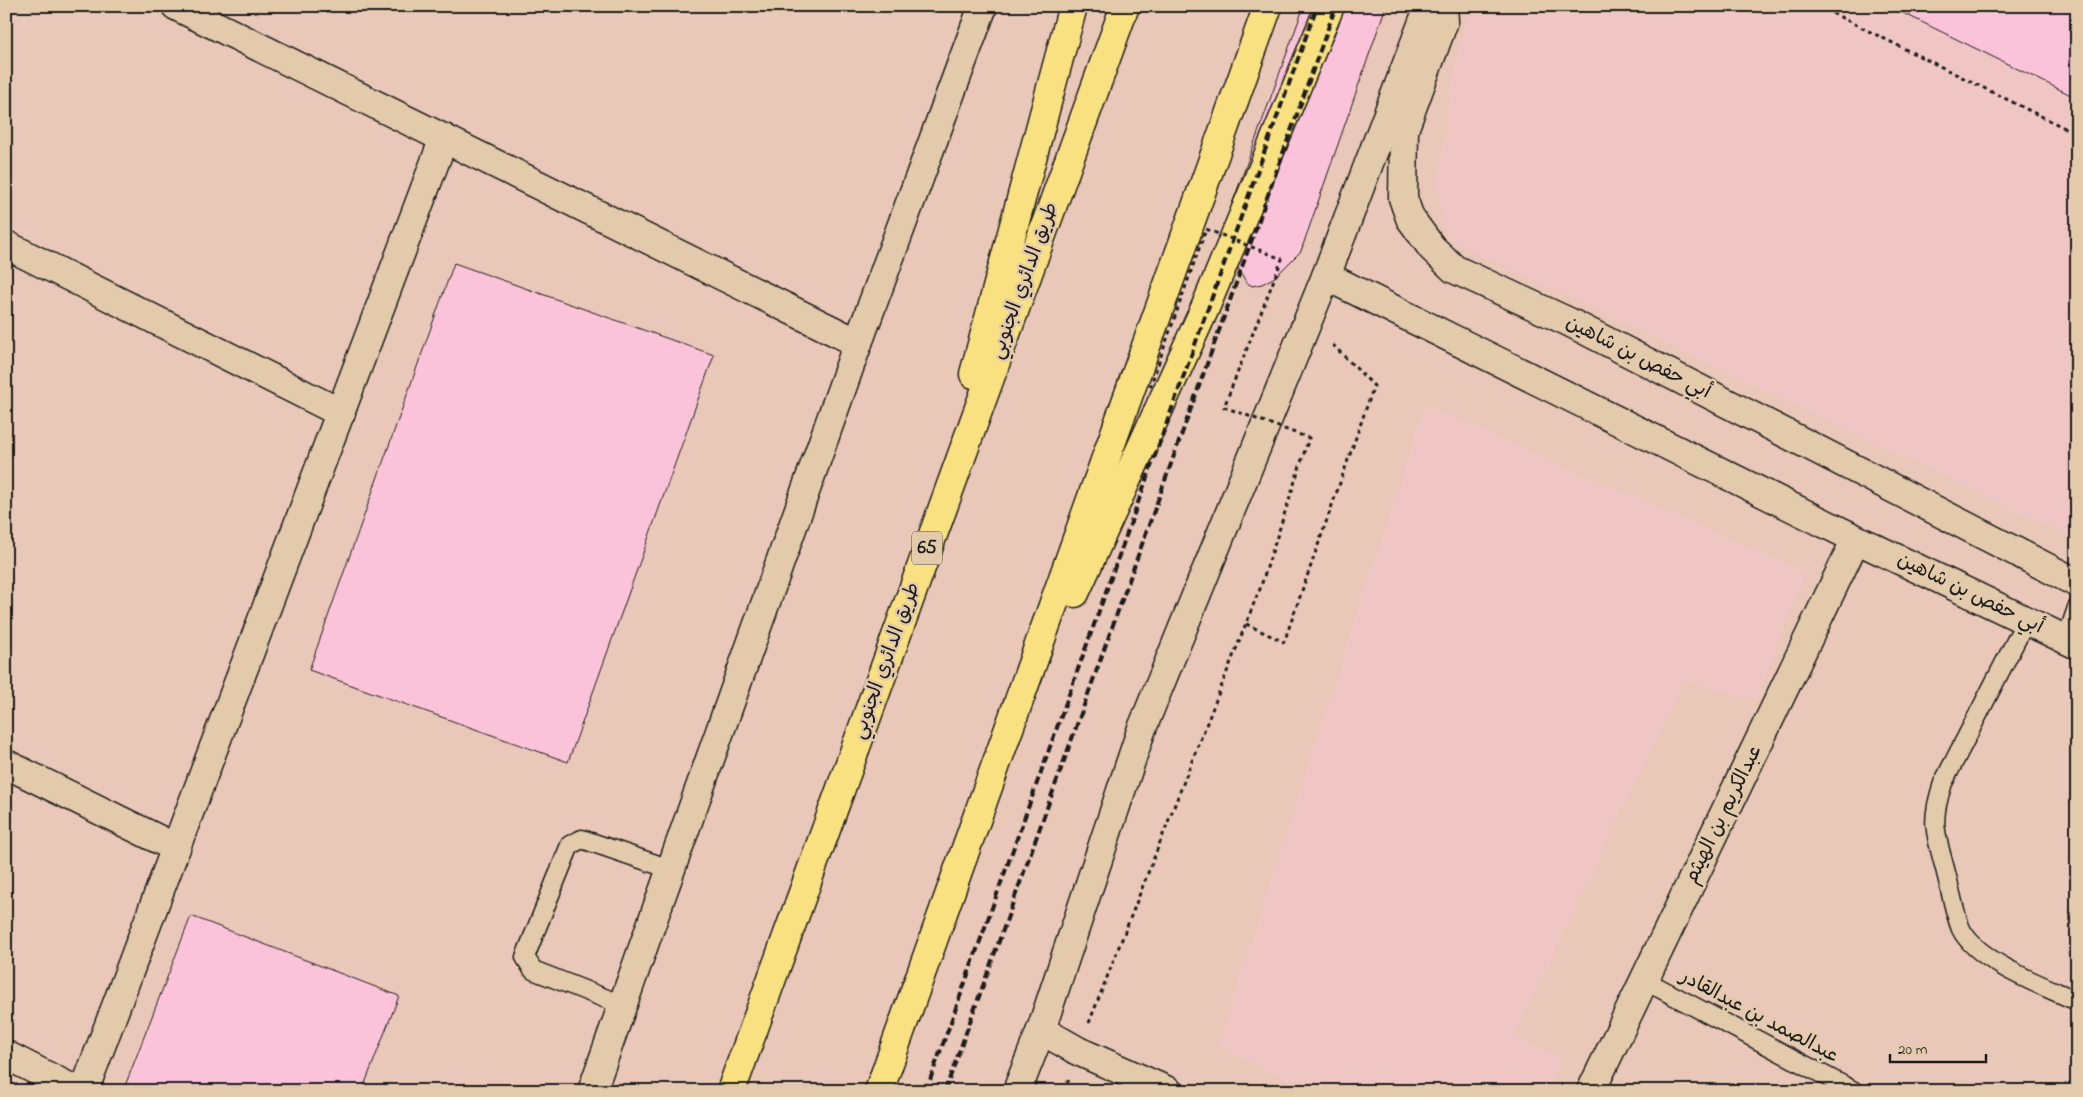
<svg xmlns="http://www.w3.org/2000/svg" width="2083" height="1097" viewBox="0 0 2083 1097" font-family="'Indie Flower','Playpen Sans Arabic',sans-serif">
<rect width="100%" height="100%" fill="#eac8b9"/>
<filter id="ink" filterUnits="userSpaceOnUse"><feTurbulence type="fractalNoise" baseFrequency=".02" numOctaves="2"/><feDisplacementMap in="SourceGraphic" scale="10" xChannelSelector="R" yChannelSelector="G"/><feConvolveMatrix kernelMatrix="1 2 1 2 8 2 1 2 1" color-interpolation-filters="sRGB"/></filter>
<g filter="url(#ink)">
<g fill="#efc6c3">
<polygon points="1471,6 2077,6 2077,513 2067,535 1448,239 1437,189 1456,60"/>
<polygon points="1425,405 1805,572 1756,700 1684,680 1514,1036 1562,1059 1546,1091 1308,1091 1218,1045"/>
</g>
<g fill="#fbc3d9" stroke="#1c1c1c">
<polygon points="1304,6 1386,6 1301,251 1275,277 1262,284 1252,286 1246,282 1234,260 1229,240 1227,218"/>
<polygon points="1899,6 2077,6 2077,98 1897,10"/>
<polygon points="454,263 714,355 568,762 309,670"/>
<polygon points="191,916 399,996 362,1091 123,1091"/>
</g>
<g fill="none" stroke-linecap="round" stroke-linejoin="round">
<defs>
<g id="service">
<path d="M2026,621L1943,783C1930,822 1935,831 1945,869C1950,887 1954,912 1961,929C1977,962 2044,986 2077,1001"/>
<polyline points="2066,640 2077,608"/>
<polyline points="1644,980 1854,1091"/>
<polyline points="622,1005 533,970 525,957 570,845 582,839 670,869"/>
</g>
<g id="minor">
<polyline points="176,6 858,343"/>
<polyline points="1443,6 1444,21 1404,130 1403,198 1410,218 1432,248 1454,269 1569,322 2077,583"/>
<polyline points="6,245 341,413"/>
<polyline points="1326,276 1856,539 2077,645"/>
<polyline points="6,764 176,848"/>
<polyline points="1041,1030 1078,1051 1168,1091"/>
<polyline points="6,1055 77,1091"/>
<polyline points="84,1091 444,138"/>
<polyline points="1591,1091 1856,539"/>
</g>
<polyline id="tertiary" points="592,1091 858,343 983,6"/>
<polyline id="secondary" points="1017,1091 1041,1030 1141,731 1326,276 1429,6"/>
<g id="motorway">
<polyline points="974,374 1073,6"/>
<polyline points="1075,593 1205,308 1330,6"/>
<polyline points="731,1091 1125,6"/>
<polyline points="879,1091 1268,6"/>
</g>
</defs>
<use href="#service" stroke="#1c1c1c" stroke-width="21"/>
<use href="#minor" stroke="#1c1c1c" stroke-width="31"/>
<use href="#tertiary" stroke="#1c1c1c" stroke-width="31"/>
<use href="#secondary" stroke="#1c1c1c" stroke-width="31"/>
<use href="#motorway" stroke="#1c1c1c" stroke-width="31"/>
<g stroke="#1c1c1c" stroke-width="3" stroke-dasharray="4 4" stroke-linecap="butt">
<polyline points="1818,6 2077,134"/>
<polyline points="1246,624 1284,642 1374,386 1331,343"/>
<polyline points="1089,1023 1258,593"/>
<polyline points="1065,1091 1069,1078"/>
</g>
<use href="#service" stroke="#e2caab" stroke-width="18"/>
<use href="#minor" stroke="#e2caab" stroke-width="28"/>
<use href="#tertiary" stroke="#e2caab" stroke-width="28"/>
<use href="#secondary" stroke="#e2caab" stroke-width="28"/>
<use href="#motorway" stroke="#f9e181" stroke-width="28"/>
<g stroke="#1c1c1c" stroke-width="4" stroke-dasharray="8 4" stroke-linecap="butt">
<polyline points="926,1091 1317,6"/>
<polyline points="945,1091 1336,6"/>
</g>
<polyline stroke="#1c1c1c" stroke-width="3" stroke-dasharray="4 4" stroke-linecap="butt" points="1150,387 1206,229 1282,259 1224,407 1309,438 1259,592"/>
</g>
</g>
<g text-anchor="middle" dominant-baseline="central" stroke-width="5" stroke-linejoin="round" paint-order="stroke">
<rect fill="#e2caab" stroke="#575047" stroke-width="1" x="912" y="531.5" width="30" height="33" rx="4"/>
<g font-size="19" font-weight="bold" fill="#1c1c1c">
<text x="927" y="548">65</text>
</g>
<g font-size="20" fill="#1c1c1c" stroke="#e2caab">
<text transform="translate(1025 281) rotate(-70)">طريق الدائري الجنوبي</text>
<text transform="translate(1638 358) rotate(27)">أبي حفص بن شاهين</text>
<text transform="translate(1970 594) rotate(26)">أبي حفص بن شاهين</text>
<text transform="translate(887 661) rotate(-70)">طريق الدائري الجنوبي</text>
<text transform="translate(1724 815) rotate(-64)">عبدالكريم بن الهيثم</text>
<text transform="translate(1759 1017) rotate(28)">عبدالصمد بن عبدالقادر</text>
</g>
</g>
<rect width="2083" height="1097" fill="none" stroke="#e2caab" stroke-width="25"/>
<rect x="12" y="12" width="2058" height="1072" fill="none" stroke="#1c1c1c" stroke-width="2" filter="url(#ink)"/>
<path d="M1890 1054v8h96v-8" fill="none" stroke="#1c1c1c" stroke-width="2.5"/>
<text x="1898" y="1054" font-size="15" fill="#1c1c1c" stroke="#e2caab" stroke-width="4" paint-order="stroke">20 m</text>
</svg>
